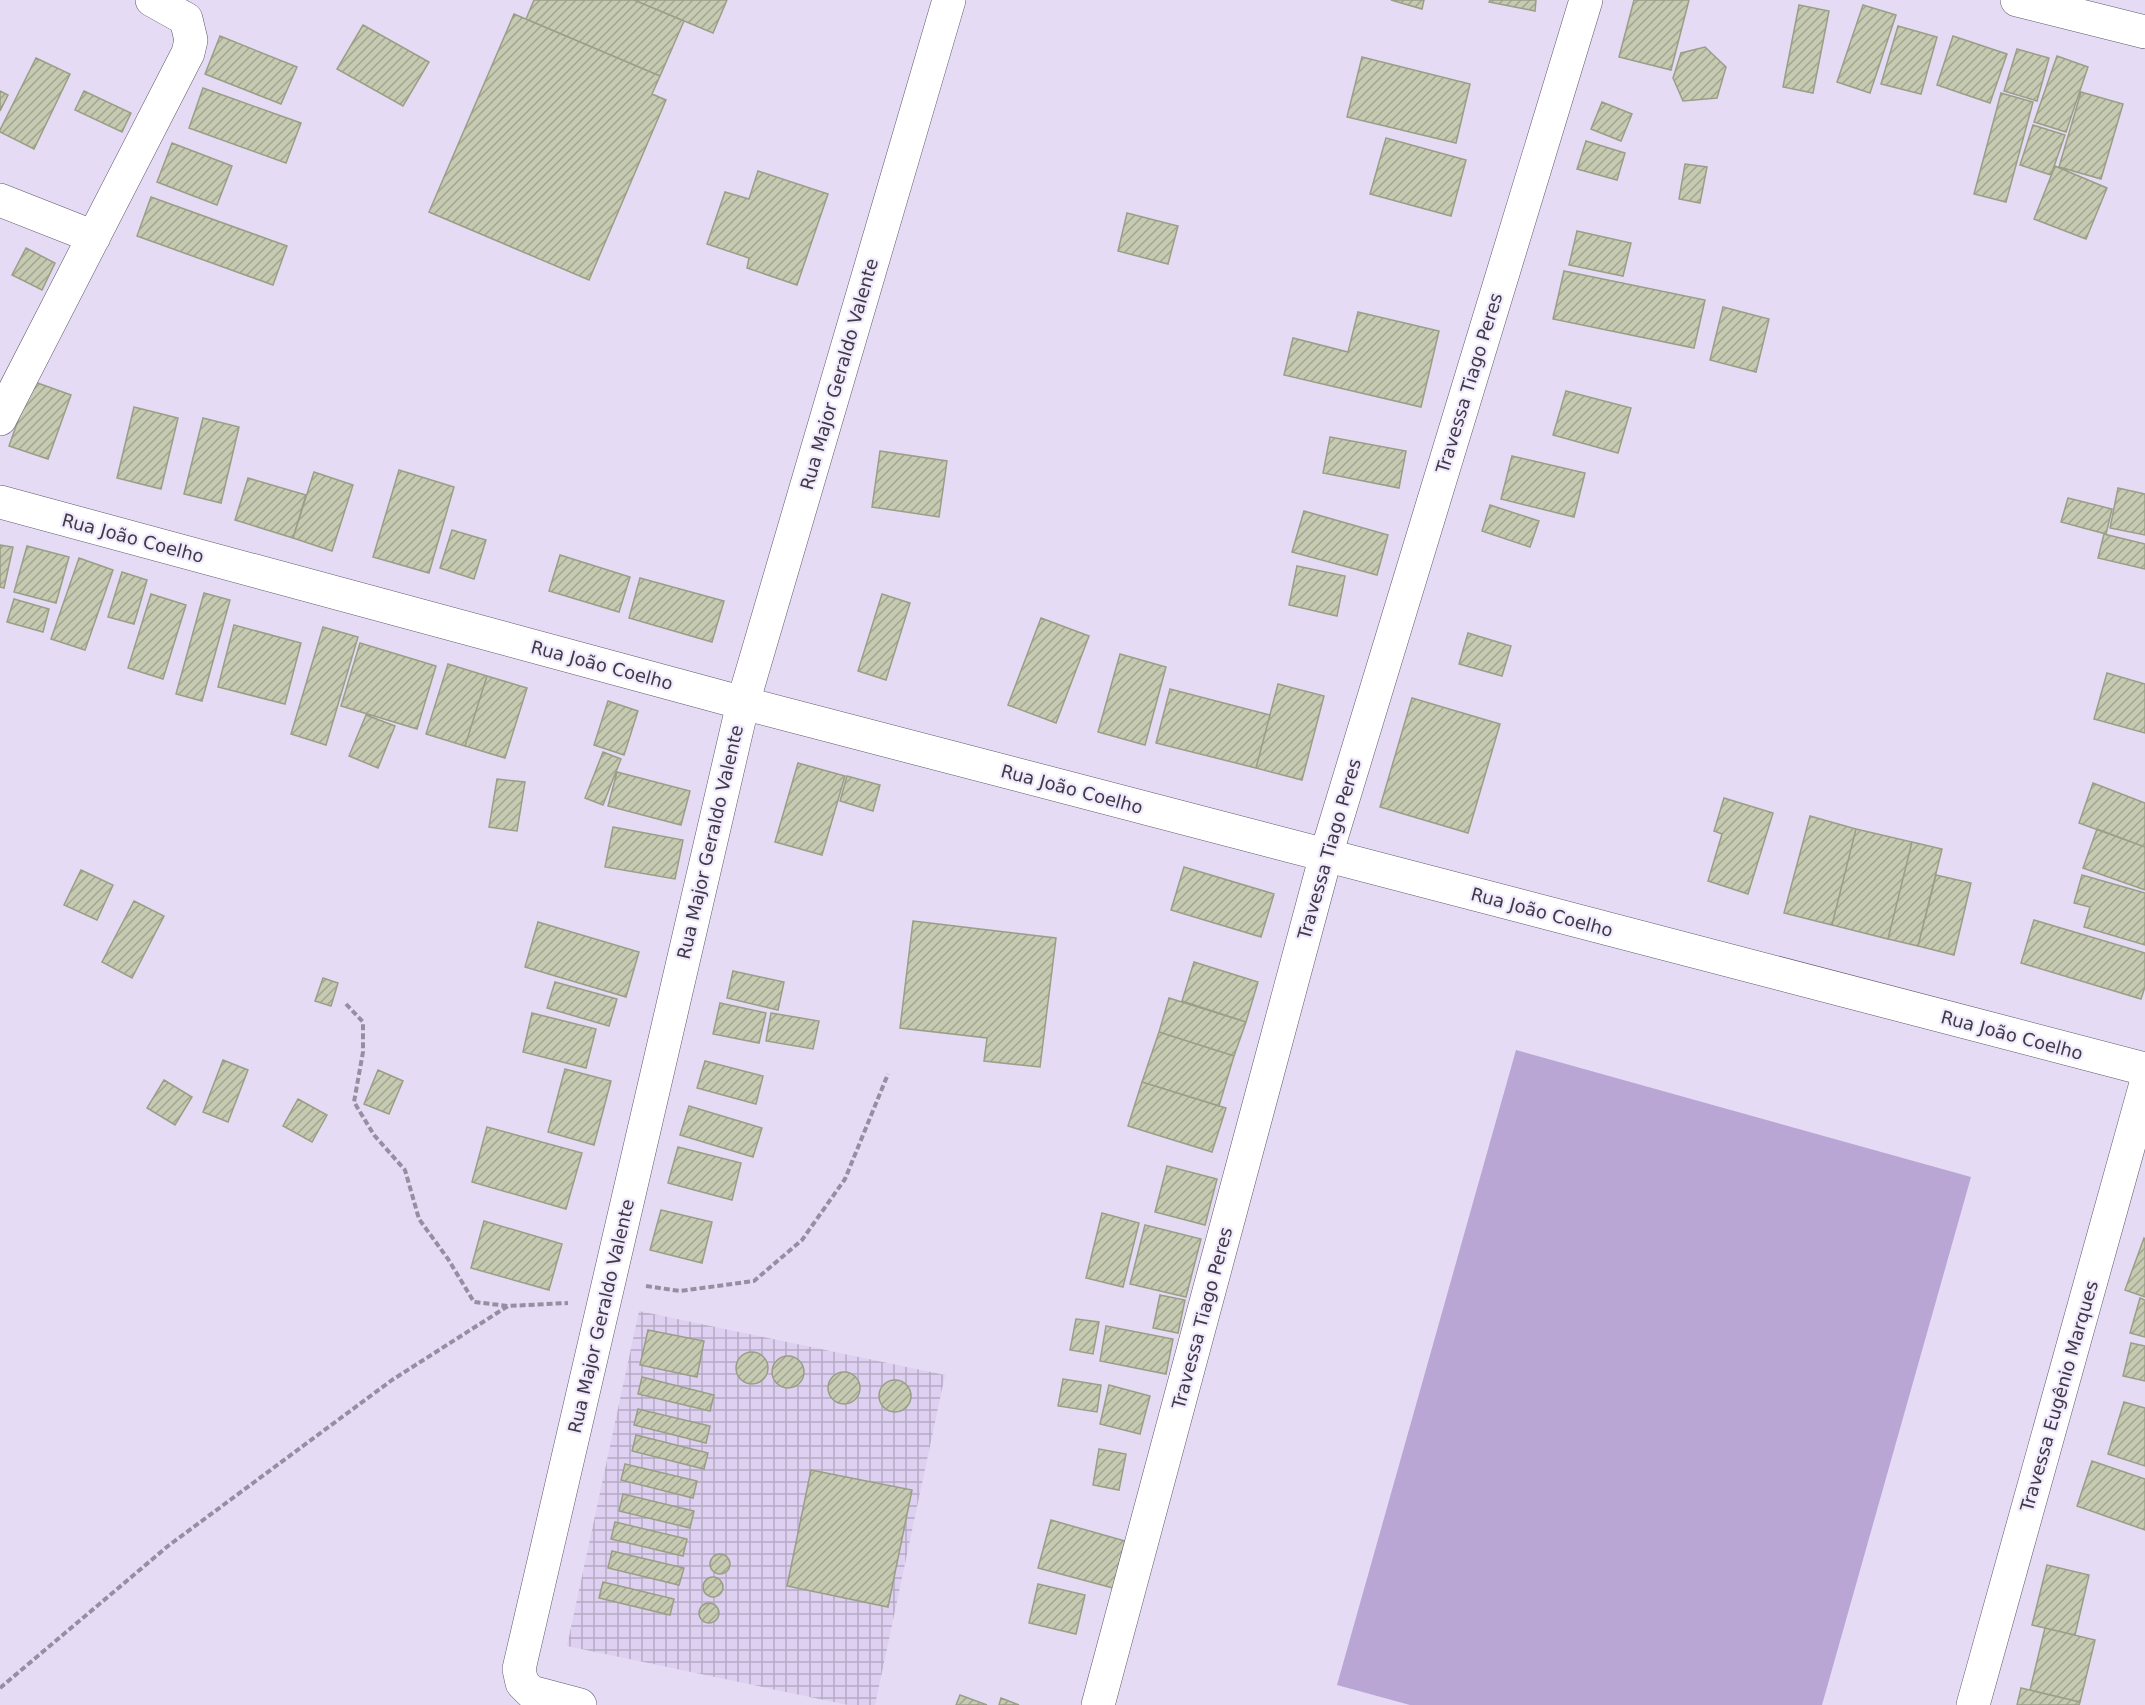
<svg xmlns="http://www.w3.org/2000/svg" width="2145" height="1705" font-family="'DejaVu Sans',sans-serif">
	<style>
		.industrial { fill: url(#industrial-grid) }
		.green { fill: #baa6d4 }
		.building { fill: url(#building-hatch); stroke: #9a9e86; stroke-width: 1.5 }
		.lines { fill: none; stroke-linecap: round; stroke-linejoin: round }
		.street-casing { stroke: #5f566b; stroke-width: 34 }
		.path { stroke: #978fa1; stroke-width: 4; stroke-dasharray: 6 3; stroke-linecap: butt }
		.street { stroke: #fff; stroke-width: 33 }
		.labels { text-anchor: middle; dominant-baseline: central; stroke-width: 4.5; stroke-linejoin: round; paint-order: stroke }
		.street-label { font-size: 18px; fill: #3f3b45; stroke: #f1e9fd }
	</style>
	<defs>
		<pattern id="industrial-grid" width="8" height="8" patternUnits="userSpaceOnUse" patternTransform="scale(1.5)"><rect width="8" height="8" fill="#ddd0f0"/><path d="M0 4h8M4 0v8" fill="none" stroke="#b5aac4"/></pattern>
		<pattern id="building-hatch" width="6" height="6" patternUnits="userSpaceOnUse" patternTransform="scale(1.5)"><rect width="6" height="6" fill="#c5cab1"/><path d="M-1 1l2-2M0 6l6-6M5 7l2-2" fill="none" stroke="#a1a592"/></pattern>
	</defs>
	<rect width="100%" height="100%" fill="#e5dbf4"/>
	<path class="industrial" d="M639 1311 945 1375 875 1705H848L567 1646Z"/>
	<path class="green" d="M1516 1050 1971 1177 1822 1705H1410L1337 1685Z"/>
	<path class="building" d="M534 0H634L684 21 660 76 526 19Z
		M634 0H727L713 33Z
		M1391 0H1424L1422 9Z
		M1490 0H1536L1535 11 1489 2Z
		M1634 0H1689L1671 70 1619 57Z
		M1799 5 1829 11 1813 93 1783 87Z
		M1863 5 1896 15 1870 93 1837 82Z
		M514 14 660 76 652 94 666 100 589 280 429 212Z
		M363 25 429 62 403 106 337 69Z
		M1898 26 1937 37 1921 94 1881 84Z
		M220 36 297 67 281 104 205 74Z
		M1953 36 2007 54 1990 103 1937 85Z
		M1705 47 1726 67 1717 98 1683 101 1673 78 1681 53Z
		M2017 49 2049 58 2037 101 2004 91Z
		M2057 56 2088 67 2066 132 2034 122Z
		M1362 57 1470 84 1456 143 1347 117Z
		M36 58 70 74 34 149 0 132V130Z
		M203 88 301 123 286 163 189 128Z
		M0 91 8 95 0 111Z
		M84 91 131 113 122 132 75 110Z
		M2081 92 2123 104 2101 179 2059 167Z
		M2001 93 2033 102 2006 202 1974 194Z
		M1602 102 1632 114 1621 141 1591 129Z
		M2033 125 2065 135 2051 175 2020 165Z
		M1386 138 1466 160 1451 216 1370 194Z
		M1586 141 1625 153 1617 180 1577 169Z
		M172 143 232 166 217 205 157 182Z
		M1685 164 1707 167 1700 203 1679 199Z
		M2055 166 2107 188 2086 239 2034 219Z
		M758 171 828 194 797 285 747 268 749 258 707 244 725 192 749 199Z
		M151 197 287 246 273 285 137 236Z
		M1127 213 1178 226 1168 264 1118 251Z
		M1577 231 1631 243 1623 276 1569 265Z
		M26 248 55 263 42 290 12 275Z
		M1564 271 1705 300 1694 348 1553 319Z
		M1723 307 1769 319 1756 372 1710 360Z
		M1358 312 1439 331 1421 407 1284 375 1293 338 1348 352Z
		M32 381 71 395 48 459 9 446Z
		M1566 391 1631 408 1618 453 1553 435Z
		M134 407 178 418 161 489 117 478Z
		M203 418 239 427 221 503 184 494Z
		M1330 437 1406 451 1399 488 1323 473Z
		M880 451 947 461 939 517 872 507Z
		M1512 456 1585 473 1574 517 1501 499Z
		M399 470 454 487 429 573 373 557Z
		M314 472 353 485 332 551 293 538Z
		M248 478 306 495 293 538 235 520Z
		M2118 488 2145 494V535L2110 528Z
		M2068 498 2112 509 2106 534 2061 522Z
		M1490 505 1539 521 1530 547 1482 531Z
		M1304 511 1388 535 1377 575 1292 552Z
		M452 530 486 540 474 579 440 568Z
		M2104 534 2145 544V569L2098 558Z
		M0 545 13 547 4 588 0 587Z
		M27 546 69 557 56 603 14 592Z
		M560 555 630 577 619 612 549 591Z
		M79 558 113 570 85 650 51 639Z
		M1297 566 1345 576 1337 616 1289 605Z
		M122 572 147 580 134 624 108 617Z
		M640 578 724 601 712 642 629 618Z
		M204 593 230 600 202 701 176 694Z
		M151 594 186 605 163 679 128 668Z
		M882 594 910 603 886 680 858 671Z
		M14 599 49 609 43 632 7 622Z
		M1041 618 1089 636 1056 723 1008 705Z
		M234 625 301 643 285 704 218 687Z
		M323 627 358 637 326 745 291 734Z
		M1468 633 1511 646 1502 676 1459 664Z
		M360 643 436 666 417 729 341 706Z
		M1120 654 1166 667 1145 745 1098 732Z
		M448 664 487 676 465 746 426 734Z
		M2107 673 2145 684V733L2094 719Z
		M487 676 527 688 505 758 465 746Z
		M1278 684 1324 696 1302 780 1256 768Z
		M1170 689 1270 715 1256 768 1156 743Z
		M1412 698 1500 724 1468 833 1380 807Z
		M608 701 638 711 624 755 594 745Z
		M366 715 395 726 378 768 349 756Z
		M603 752 621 759 603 805 585 798Z
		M798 763 845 776 822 855 775 842Z
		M617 772 690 791 681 825 608 806Z
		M847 776 880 785 873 811 840 801Z
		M497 779 525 782 517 831 489 827Z
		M2093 783 2145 803V847L2079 823Z
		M1724 798 1773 813 1748 894 1708 881 1722 834 1714 831Z
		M1810 816 1856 829 1832 925 1784 913Z
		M613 827 683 840 675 879 605 867Z
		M1856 829 1912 842 1888 939 1832 925Z
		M2097 829 2145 847V890L2083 868Z
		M1912 842 1942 849 1918 946 1888 939Z
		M1184 867 1274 894 1261 937 1171 910Z
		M81 870 113 885 97 920 64 905Z
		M1936 875 1971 883 1954 955 1918 946Z
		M2082 875 2145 893V945L2084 927 2090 907 2074 903Z
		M134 901 164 916 132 978 102 962Z
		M2034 920 2145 953V987L2141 999 2021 963Z
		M913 921 1056 938 1040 1067 984 1061 987 1038 900 1028Z
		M538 922 639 952 626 997 525 967Z
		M1194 962 1258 982 1246 1022 1182 1001Z
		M733 971 784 982 778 1010 727 998Z
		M323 978 338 983 331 1006 315 1001Z
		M555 982 617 999 609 1026 547 1008Z
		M1169 998 1246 1022 1234 1056 1159 1032Z
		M720 1003 766 1013 759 1043 713 1034Z
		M532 1013 596 1029 586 1068 523 1052Z
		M771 1013 819 1021 813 1049 766 1041Z
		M1159 1032 1234 1056 1219 1106 1142 1082Z
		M223 1060 248 1070 228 1122 203 1112Z
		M705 1061 763 1076 756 1104 697 1088Z
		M565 1069 611 1081 594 1145 548 1132Z
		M378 1070 403 1081 389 1114 364 1104Z
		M164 1080 192 1097 175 1125 147 1108Z
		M1142 1082 1226 1108 1212 1152 1128 1126Z
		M298 1099 327 1115 312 1142 283 1126Z
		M689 1106 762 1128 753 1157 680 1135Z
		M487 1127 582 1153 566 1209 472 1182Z
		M678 1147 741 1163 732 1200 668 1183Z
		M1167 1166 1217 1179 1205 1225 1155 1212Z
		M661 1210 712 1222 702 1263 650 1250Z
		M1102 1213 1139 1223 1123 1287 1086 1278Z
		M484 1221 562 1244 549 1290 471 1268Z
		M1145 1225 1201 1239 1186 1297 1130 1284Z
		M2144 1238 2145 1239V1297L2125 1290Z
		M1160 1295 1185 1300 1178 1333 1153 1328Z
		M2140 1298 2145 1300V1337L2130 1333Z
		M1076 1319 1099 1322 1093 1354 1070 1350Z
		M1106 1326 1173 1339 1166 1374 1100 1361Z
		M648 1330 704 1341 697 1377 640 1365Z
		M2131 1343 2145 1346V1381L2123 1376Z
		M736 1368a16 16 0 1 1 32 0a16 16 0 1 1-32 0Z
		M772 1372a16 16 0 1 1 32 0a16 16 0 1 1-32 0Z
		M828 1388a16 16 0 1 1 32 0a16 16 0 1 1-32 0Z
		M642 1377 714 1395 710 1411 638 1394Z
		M1063 1379 1101 1385 1097 1412 1058 1406Z
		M879 1396a16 16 0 1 1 32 0a16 16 0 1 1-32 0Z
		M1109 1385 1150 1396 1140 1434 1100 1424Z
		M2124 1402 2145 1408V1466L2108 1454Z
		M638 1409 710 1426 706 1443 634 1425Z
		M636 1435 708 1453 704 1469 632 1451Z
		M1099 1449 1126 1454 1119 1490 1093 1485Z
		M2092 1461 2145 1479V1530L2077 1506Z
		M625 1464 697 1481 693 1498 621 1480Z
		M811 1470 912 1490 888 1607 787 1586Z
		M623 1494 694 1511 690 1528 619 1511Z
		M1051 1520 1125 1541 1113 1588 1038 1568Z
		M615 1522 687 1539 683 1556 611 1539Z
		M612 1551 684 1568 679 1585 608 1568Z
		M710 1564a10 10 0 1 1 20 0a10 10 0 1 1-20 0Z
		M2047 1565 2089 1575 2075 1635 2032 1625Z
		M703 1587a10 10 0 1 1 20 0a10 10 0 1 1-20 0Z
		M603 1582 674 1599 670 1615 599 1598Z
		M1038 1584 1085 1595 1076 1634 1029 1623Z
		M699 1613a10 10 0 1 1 20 0a10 10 0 1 1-20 0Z
		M2045 1628 2095 1640 2080 1702 2030 1690Z
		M2021 1688 2080 1702 2079 1705H2017Z
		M960 1695 987 1705H956Z
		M1001 1698 1019 1705H999Z"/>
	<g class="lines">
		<defs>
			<path id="street" d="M2017 0 2145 32
				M0 200 94 237
				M0 419 188 53 191 40 186 19 152 0
				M0 502 743 703 2145 1069
				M580 1705 531 1692 522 1683 519 1669 743 703 949 0
				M1098 1705 1326 855 1586 0
				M1973 1705 2145 1087"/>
		</defs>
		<use href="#street" class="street-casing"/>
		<path class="path" d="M346 1004 363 1022V1052L354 1102 374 1135 405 1170 419 1219 448 1259 474 1302 508 1306
			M646 1286 680 1291 754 1281 802 1240 845 1179 888 1074
			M0 1688 168 1546 392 1380 508 1306 568 1303"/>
		<use href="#street" class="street"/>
	</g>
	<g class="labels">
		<g class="street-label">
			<text transform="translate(839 374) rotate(-74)">Rua Major Geraldo Valente</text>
			<text transform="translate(1469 383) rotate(-73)">Travessa Tiago Peres</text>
			<text transform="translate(133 538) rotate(15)">Rua João Coelho</text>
			<text transform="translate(602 665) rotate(15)">Rua João Coelho</text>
			<text transform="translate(1072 789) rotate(15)">Rua João Coelho</text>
			<text transform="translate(710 842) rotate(-77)">Rua Major Geraldo Valente</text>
			<text transform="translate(1329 849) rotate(-74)">Travessa Tiago Peres</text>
			<text transform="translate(1542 912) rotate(15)">Rua João Coelho</text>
			<text transform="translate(2012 1035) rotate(15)">Rua João Coelho</text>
			<text transform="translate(601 1316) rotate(-77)">Rua Major Geraldo Valente</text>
			<text transform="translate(1202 1318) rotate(-75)">Travessa Tiago Peres</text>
			<text transform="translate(2059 1396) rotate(-74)">Travessa Eugênio Marques</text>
		</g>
	</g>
</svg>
